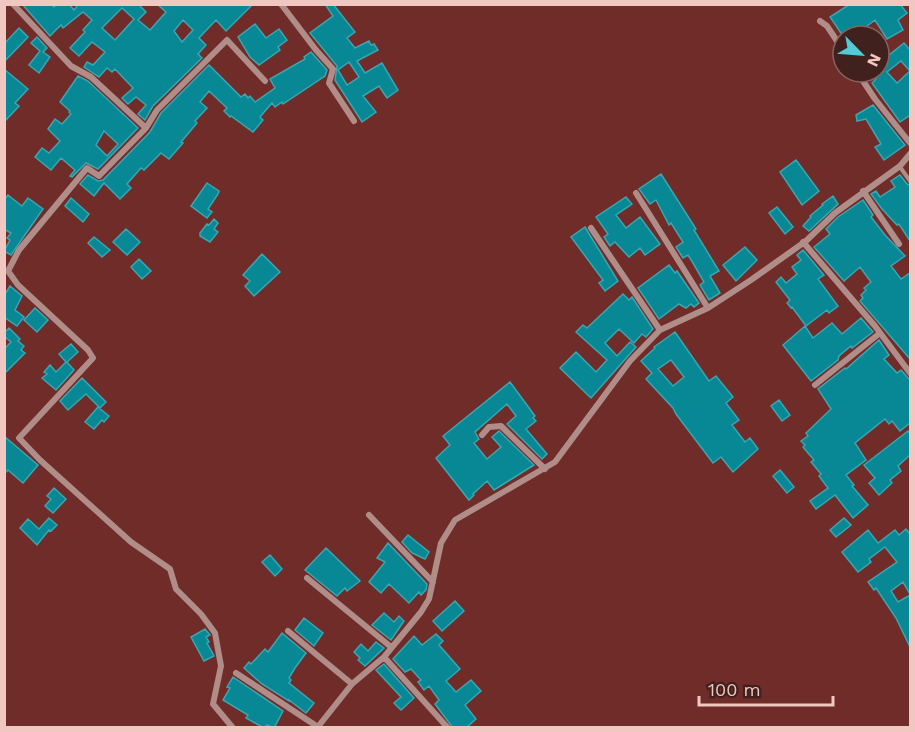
<svg xmlns="http://www.w3.org/2000/svg" width="915" height="732" font-family="'Work Sans',sans-serif">
	<style>
		.building { fill: #088894; stroke: #3aa6b2; stroke-width: 1.5; fill-rule: evenodd }
		.lines { fill: none; stroke-linecap: round; stroke-linejoin: round }
		.lane { stroke: #b08d88; stroke-width: 4 }
		.street { stroke: #b08d88; stroke-width: 6 }
	</style>
	<rect width="100%" height="100%" fill="#702c28"/>
	<path class="building" d="M22 4H50L54 7 57 4H69L74 10 77 6 76 4H138L146 12 138 20 150 30 166 12 157 4H253L226 31 216 20 199 38 206 45 198 54 202 58 153 106 145 120 138 114 146 105 136 97 128 104 122 98 133 88 115 69 112 72 107 68 99 77 84 67 87 62 93 65 105 52 92 42 79 56 70 48 85 32 83 30 92 20 83 12 63 28 61 25 50 36ZM122 8 134 19 115 40 102 28ZM183 20 193 30 182 42 174 31Z
		M325 4H333L355 32 347 38 355 48 369 41 371 45 374 44 378 50 357 61 365 73 382 63 398 90 387 98 379 86 363 96 376 112 362 122 335 80 337 66 310 33 333 16ZM349 62 359 77 347 85 338 70Z
		M850 4H900L907 13 898 20 903 30 887 39 875 20 854 36H843L830 17Z
		M255 24 266 38 279 29 287 40 278 47 280 50 259 65 250 57 238 37Z
		M19 28 28 37 4 62V44Z
		M37 37 47 48 43 52 50 57 39 73 29 65 40 51 31 43Z
		M904 43 910 50V115L900 122 872 83 876 79 871 72H879V52L885 48 889 55ZM901 61 910 71 897 83 887 72Z
		M311 52 327 70 325 76 283 104 282 102 275 107 272 103 260 117 263 120 253 132 231 116 230 117 224 111 227 108 209 91 200 102 207 108 195 121 197 123 181 142 183 143 169 159 161 153 144 170 141 168 127 184 131 188 120 199 104 183 94 196 80 184 88 175 98 181 103 180 150 132 161 113 209 65 241 97 245 94 248 98 250 96 255 102 275 88 270 79 305 59 304 57Z
		M4 69 28 89 15 103 19 106 4 122Z
		M78 76 88 81 138 128 98 169 86 163 72 177 70 176 75 170 61 158 51 170 35 157 42 148 49 153 60 141 48 129 55 119 62 124 71 114 69 112 70 111 60 102ZM104 131 118 144 107 156 96 145Z
		M873 105 905 145 884 160 875 147 881 144 866 119 857 121 856 115Z
		M796 160 819 191 802 205 780 172Z
		M661 174 696 229 694 230 719 271 710 276 720 293 709 300 700 285 704 282 693 263 688 255 683 258 676 247 683 242 671 223 669 225 656 200 650 204 639 189Z
		M900 175 907 184 910 185V241L899 224 897 225 882 209 871 194 876 191 880 197 895 187 891 181Z
		M207 183 219 191 218 194 208 209 212 212 207 218 191 206Z
		M8 195 22 206 28 198 43 209 11 255 4 251 10 240 7 238 11 233 4 229V200Z
		M833 196 838 204 809 231 803 226 811 217 810 216 823 205 822 204Z
		M626 197 632 204 616 215 626 228 640 217 660 244 645 255 640 248 629 257 615 242 610 246 604 237 608 234 596 217Z
		M71 198 89 214 83 222 65 206Z
		M863 200 873 215 871 217 885 235 905 256 891 266 901 279 910 273V359L860 301 863 298 861 295 866 290 864 288 871 282 860 267 844 281 814 247 830 234 826 229 838 217Z
		M777 207 793 227 785 234 769 213Z
		M214 219 218 223 214 229 218 232 210 242 200 236V233L207 224 209 225Z
		M585 227 618 281 605 291 599 283 603 280 571 237Z
		M126 229 140 242 127 255 113 242Z
		M94 237 110 250 102 257 88 243Z
		M745 247 757 260 736 281 723 265Z
		M803 250 824 275 818 279 838 306 829 313 827 310 806 326 792 307 791 308 787 303 790 300 776 282 781 277 786 283 797 274 792 267 801 260 797 255Z
		M262 254 280 272 254 296 245 286 250 281 243 275Z
		M139 259 151 271 142 279 131 267Z
		M669 265 675 273 677 271 699 303 694 307 691 304 686 308 679 304 659 319 638 288Z
		M10 286 22 296 15 310 24 317 17 326 4 317V296Z
		M623 294 629 300 632 297 653 329 646 337 642 334 634 343 619 329 605 343 617 356 630 342 636 347 591 398 560 368 576 352 596 372 607 360 576 332 583 325 587 328Z
		M35 308 48 320 37 332 24 320Z
		M861 318 873 332 852 348 851 346 839 356 838 360 811 381 783 345 805 326 813 338 832 323 842 334Z
		M9 328 20 339 18 341 24 346 21 350 25 353 4 374V349L11 342 4 336V333Z
		M675 332 709 381 716 376 733 397 726 403 739 420 732 425 745 442 750 438 758 449 733 472 721 457 713 463 676 414 673 408 646 379 652 373 641 361 655 348 654 347ZM671 360 684 377 673 386 658 369Z
		M879 340 889 355 884 359 897 373 901 370 910 380V423L900 431 892 421 889 424 885 419 855 443 866 460 846 475 854 485 852 486 868 505 853 518 835 495 816 509 810 501 828 488 819 476 821 474 811 462 814 460 803 447 805 445 801 441 808 436 806 433 831 409 818 389 845 368 846 369Z
		M71 344 78 352 67 362 74 370 56 390 42 378 47 374 44 372 50 365 56 372 66 362 59 354Z
		M82 378 106 402 100 408 86 394 68 410 60 401Z
		M510 382 535 416 533 418 536 421 526 429 547 454 542 459 507 424 516 416 507 404 475 432 479 439 474 443 487 459 501 447 492 437 499 431 534 465 494 490 487 481 473 494 474 495 469 500 436 458 450 445 443 436Z
		M779 400 790 415 782 421 771 406Z
		M98 407 109 416 104 422 102 420 94 429 85 422Z
		M908 431 910 434V455L898 466 901 471 890 480 892 483 879 495 869 483 875 478 864 465Z
		M4 436 38 465 23 483 8 470 4 474Z
		M780 470 794 487 787 493 773 476Z
		M54 488 66 499 53 513 45 506 51 499 47 496Z
		M49 518 57 525 51 531 49 530 37 545 20 528 28 519 39 529Z
		M844 518 851 525 836 537 830 530Z
		M906 529 910 534V594L903 582 891 591 898 602 910 595V647L896 618 876 588 874 590 868 582 897 562 885 547 869 559 871 562 858 572 842 552 868 530 878 543 895 530 899 535Z
		M408 535 429 552 425 559 412 553 402 542Z
		M388 543 427 584 426 590 421 595 419 592 409 603 389 584 381 593 369 582 385 562 377 558Z
		M326 548 360 581 347 591 345 588 337 596 305 570Z
		M270 555 282 569 275 576 262 562Z
		M455 601 464 611 442 631 433 621Z
		M384 613 394 622 399 616 404 621 391 640 372 625Z
		M304 618 323 633 314 646 295 630Z
		M205 629 210 635 206 637 209 642 207 643 214 656 204 661 191 637Z
		M282 633 306 653 295 668 289 678 291 680 289 683 314 703 306 713 289 700V701L262 684 244 668 249 662 251 664 265 649 268 652Z
		M436 634 443 641 439 645 460 669 446 681 456 692 471 680 481 691 465 705 476 719 466 728H453L435 704 439 700 429 686 424 690 418 682 421 680 411 669 405 672 393 659 414 636 422 645Z
		M376 642 384 648 365 666 358 660 360 658 354 652 361 644 368 651Z
		M384 664 414 698 401 710 394 703 401 697 376 670Z
		M233 677 283 711 274 728 267 725 264 728 246 718 248 715 223 700 230 688 227 687Z"/>
	<g class="lines">
		<path class="lane" d="M900 167 910 181"/>
		<path class="street" d="M13 4 71 66 91 77 146 128 157 110 227 40 265 81
			M281 4 316 50 333 69 329 83 354 121
			M820 21 827 26 843 50
			M857 72 875 99 910 143
			M146 128 99 176 87 168 19 250 8 271 18 285 88 350 93 358 19 438 40 460 131 542 170 569 176 589 201 614 215 633 221 666 213 704 233 728
			M863 191 899 244
			M636 193 708 308
			M591 228 660 330
			M803 242 875 326 910 373
			M815 385 880 333
			M482 435 489 427 501 426 545 469
			M369 515 433 582
			M307 578 391 647
			M288 631 352 684
			M384 657 448 728
			M236 673 318 727
			M317 728 352 684 384 657 421 612 429 599 441 543 455 520 555 462 630 361 660 330 708 308 751 280 806 241 835 213 900 166 910 154"/>
	</g>
	<rect width="915" height="732" fill="none" stroke="#f1c7c2" stroke-width="12"/>
	<g transform="translate(861 54) rotate(115)"><circle r="28" fill="#40211e" stroke="#876360" stroke-width="1.5"/>
	<path d="M0-4.5L10 22L0 15L-10 22Z" fill="#52cbd9"/>
	<text y="-9" font-size="16" font-weight="bold" text-anchor="middle" fill="#f1c7c2">N</text>
	</g>
	<path d="M699 696v9h134v-9" fill="none" stroke="#f1c7c2" stroke-width="3"/>
	<text x="708" y="696" font-size="18" fill="#f1c7c2" stroke="#40211e" stroke-width="4.5" paint-order="stroke">100 m</text>
</svg>
